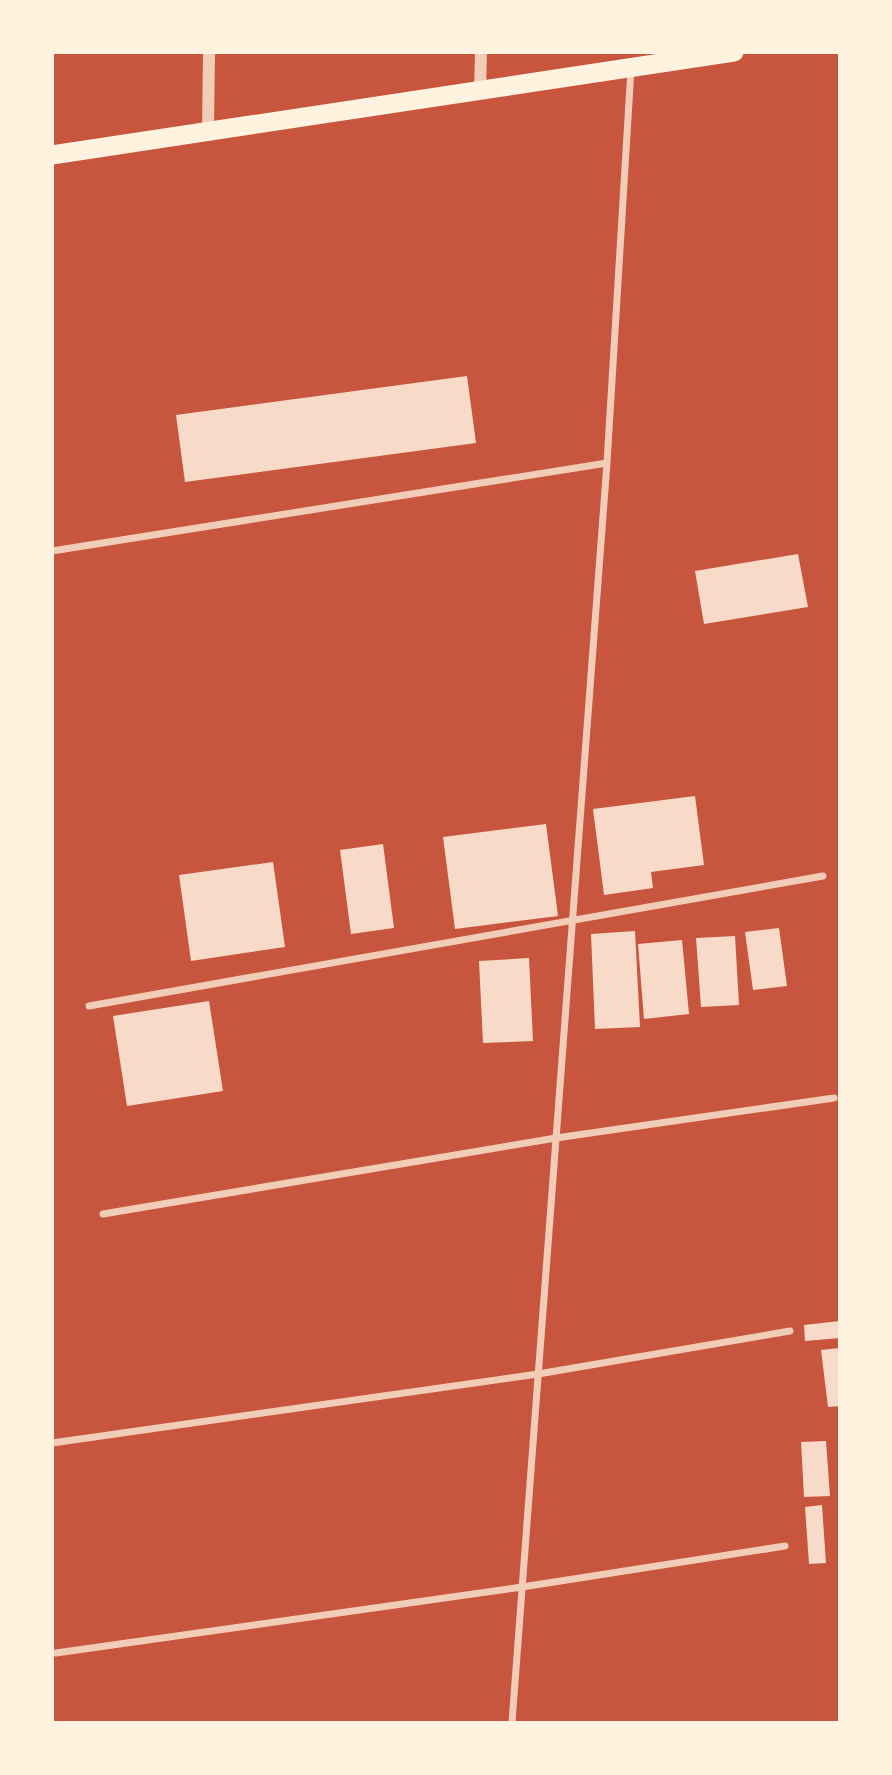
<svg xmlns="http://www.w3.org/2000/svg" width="892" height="1775" font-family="'Sofia Sans Condensed',sans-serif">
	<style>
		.building { fill: #f7dbc8 }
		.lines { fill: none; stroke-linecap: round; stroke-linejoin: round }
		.minor { stroke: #f1ccb7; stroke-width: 7 }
		.tertiary { stroke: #f1ccb7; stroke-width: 12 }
		.trunk { stroke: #fff3e0; stroke-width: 19 }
	</style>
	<rect width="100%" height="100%" fill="#c8553d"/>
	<path class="building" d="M467 376 476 443 185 482 176 415Z
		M798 554 808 607 704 624 695 571Z
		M695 796 704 865 651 872 653 888 604 895 593 809Z
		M546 824 558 916 455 929 443 837Z
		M383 844 394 928 351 934 340 850Z
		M273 862 285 947 191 961 179 875Z
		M779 928 787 986 753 990 745 932Z
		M635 931 640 1027 595 1029 591 934Z
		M735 936 739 1005 701 1007 696 938Z
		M682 940 689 1014 644 1019 638 944Z
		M529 958 533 1041 483 1043 479 961Z
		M209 1001 223 1091 127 1106 113 1016Z
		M840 1321V1338L805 1341 804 1325Z
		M840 1348V1406L828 1407 821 1350Z
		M826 1441 830 1496 804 1497 801 1442Z
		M822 1505 826 1563 809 1564 805 1507Z"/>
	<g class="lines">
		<path class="minor" d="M52 551 607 463
			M89 1006 823 876
			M103 1214 556 1138 834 1098
			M52 1443 538 1374 790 1331
			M56 1653 522 1587 785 1546
			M512 1722 607 463 631 69"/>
		<path class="tertiary" d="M480 91 481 52
			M208 131 209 52"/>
		<path class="trunk" d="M52 155 734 52"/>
	</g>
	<rect width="892" height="1775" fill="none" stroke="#fff3e0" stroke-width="108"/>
</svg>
